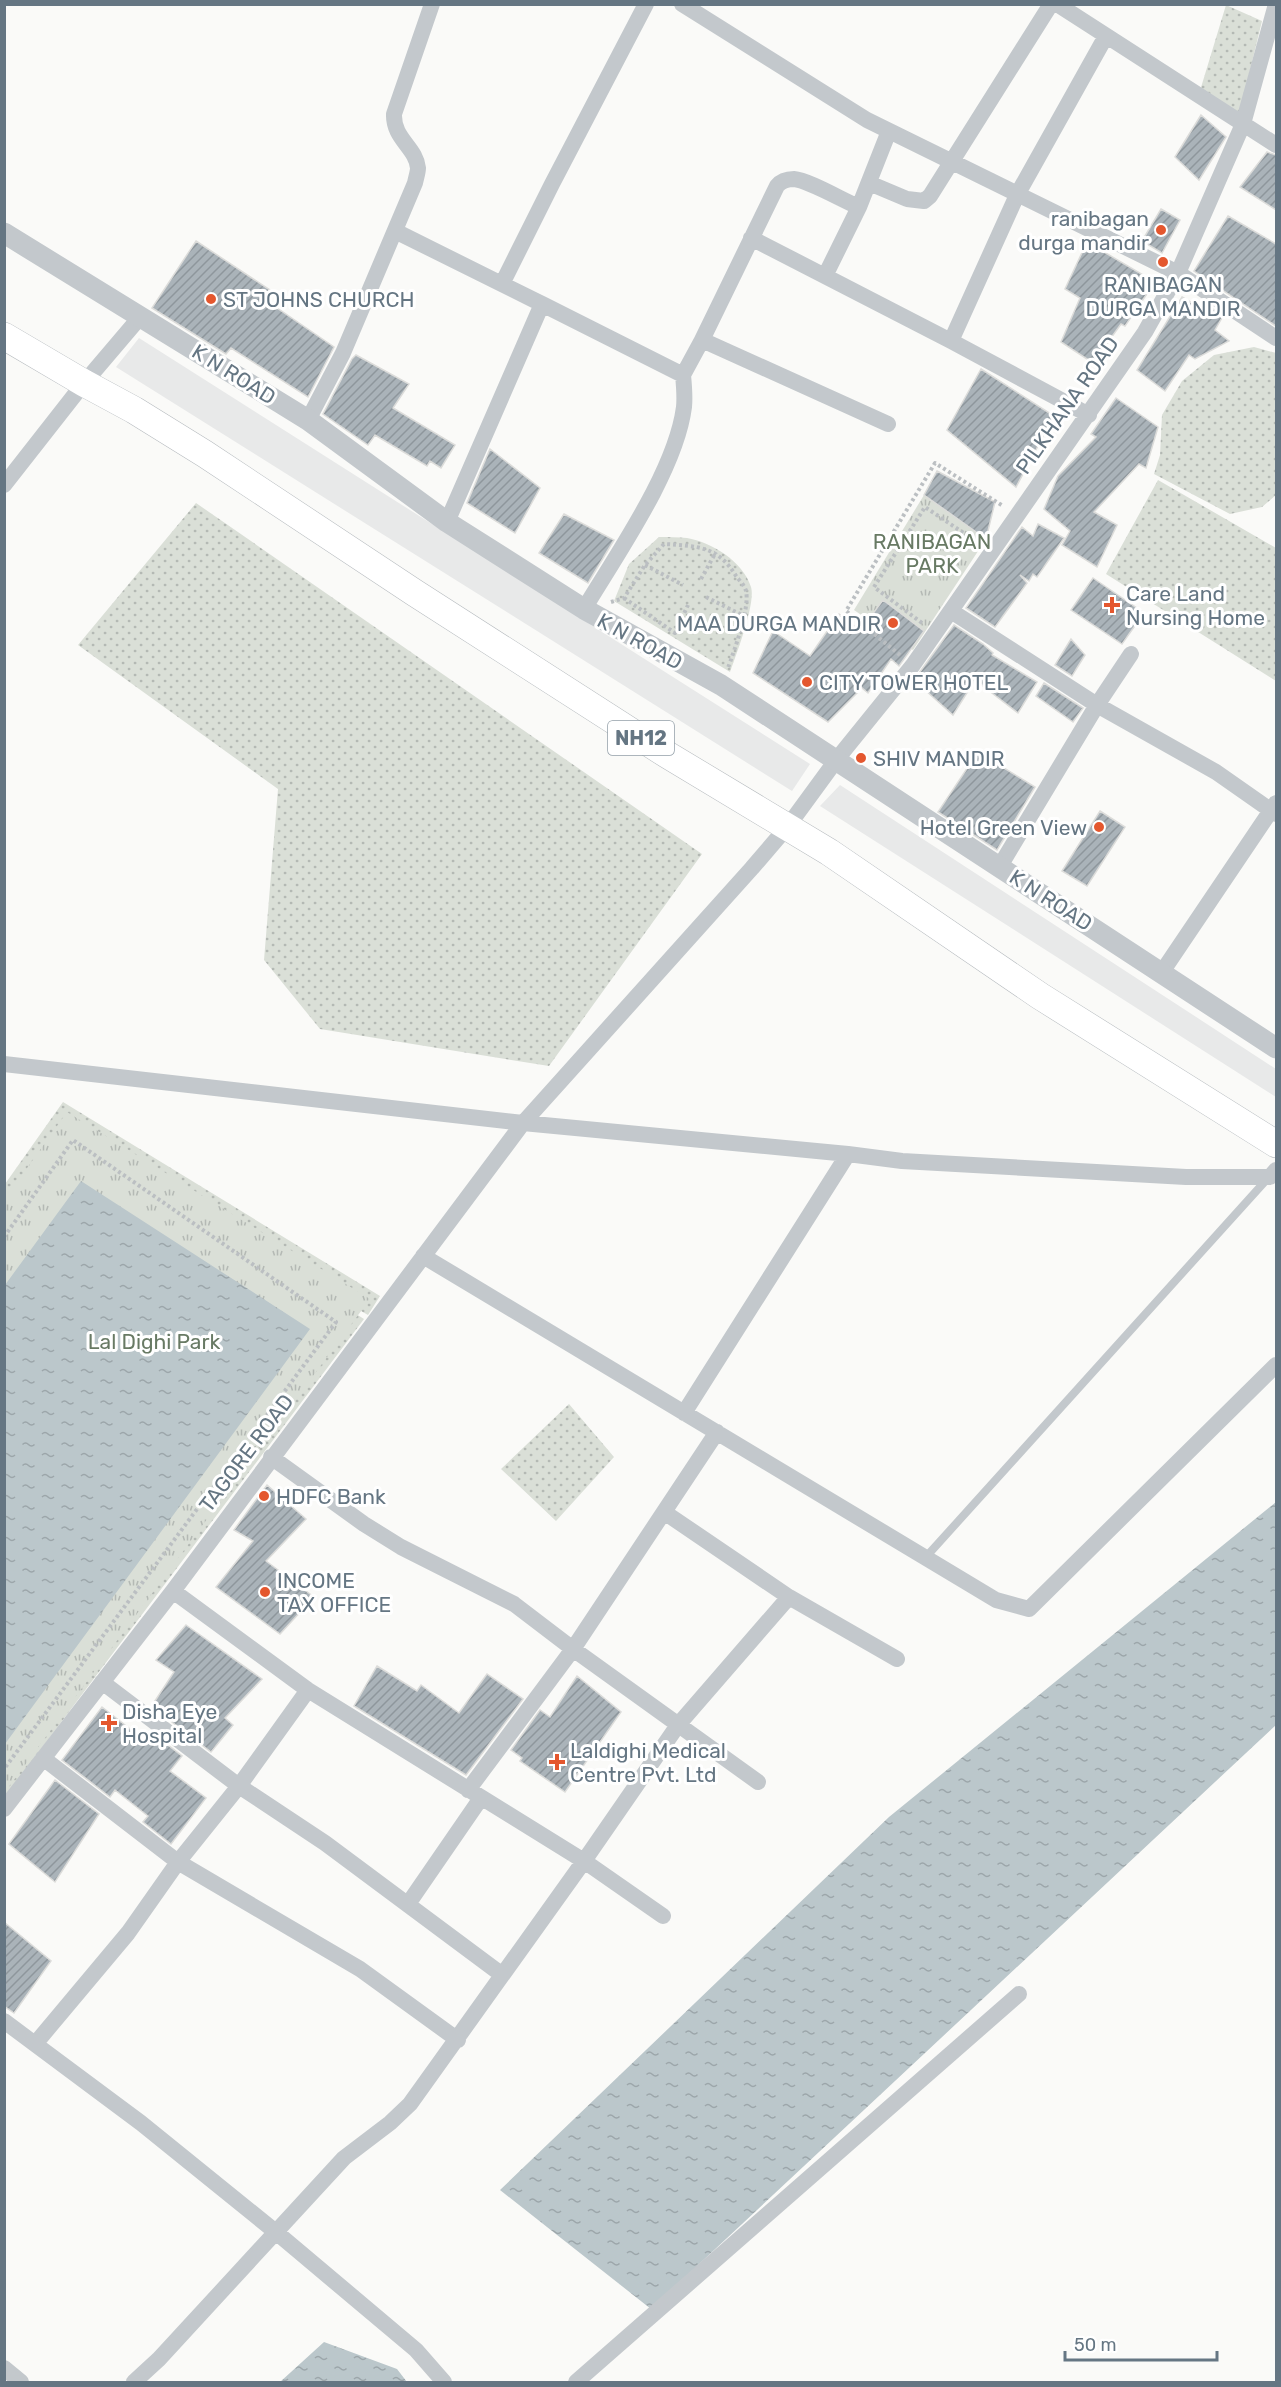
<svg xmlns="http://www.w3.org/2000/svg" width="1281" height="2387" font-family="Rubik,sans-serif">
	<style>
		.built { fill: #e8e9e9 }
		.grass { fill: url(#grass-dots) }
		.park { fill: url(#park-tufts) }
		.water { fill: url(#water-ripples) }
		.building { fill: url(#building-hatch); stroke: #dcdcda; stroke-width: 1.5 }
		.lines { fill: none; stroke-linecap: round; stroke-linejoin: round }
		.primary-casing { stroke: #b5babe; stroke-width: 28 }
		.path { stroke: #bbbfc2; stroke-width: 4; stroke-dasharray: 3 3; stroke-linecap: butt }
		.service { stroke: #c3c8cc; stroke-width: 8 }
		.minor { stroke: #c3c8cc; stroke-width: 16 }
		.tertiary { stroke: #c3c8cc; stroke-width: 21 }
		.primary { stroke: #fff; stroke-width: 27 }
		.poi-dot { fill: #e4572e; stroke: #fff; stroke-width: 2 }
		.labels { text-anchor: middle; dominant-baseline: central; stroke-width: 6; stroke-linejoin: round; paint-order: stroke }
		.shield { fill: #fff; stroke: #939fa8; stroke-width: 1.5 }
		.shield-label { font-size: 20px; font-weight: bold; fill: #657683 }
		.poi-label { font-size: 21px; fill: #657683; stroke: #fff; text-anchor: start }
		.street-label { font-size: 21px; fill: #657683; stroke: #fff }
		.park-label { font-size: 21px; fill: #687a64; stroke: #fff }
	</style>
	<defs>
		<pattern id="grass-dots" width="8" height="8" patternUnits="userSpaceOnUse" patternTransform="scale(1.5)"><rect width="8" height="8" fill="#dadfd7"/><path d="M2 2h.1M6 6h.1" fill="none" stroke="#b4b9b4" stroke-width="1.8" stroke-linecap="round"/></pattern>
		<pattern id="park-tufts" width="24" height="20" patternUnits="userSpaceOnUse" patternTransform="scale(1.5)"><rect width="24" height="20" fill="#dadfd7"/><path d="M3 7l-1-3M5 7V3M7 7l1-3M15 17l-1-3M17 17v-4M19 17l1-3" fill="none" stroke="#b4b9b4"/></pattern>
		<pattern id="water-ripples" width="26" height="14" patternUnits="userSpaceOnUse" patternTransform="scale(1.5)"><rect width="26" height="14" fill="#bbc7cb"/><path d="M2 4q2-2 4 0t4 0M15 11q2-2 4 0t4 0" fill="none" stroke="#9ca6aa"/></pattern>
		<pattern id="building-hatch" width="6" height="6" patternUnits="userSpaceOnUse" patternTransform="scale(1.5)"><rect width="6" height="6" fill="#aab3b9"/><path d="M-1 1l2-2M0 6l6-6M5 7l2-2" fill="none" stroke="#8e969c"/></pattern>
	</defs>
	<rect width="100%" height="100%" fill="#fafaf8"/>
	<path class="built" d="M139 338 810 764 792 791 116 367Z
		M840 785 1276 1069V1097L820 806Z"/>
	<path class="grass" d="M1226 5 1262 21 1239 115 1199 94Z
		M1254 347 1276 353V495L1262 507 1230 514 1154 474 1160 455 1162 415 1182 381 1214 355Z
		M1158 480 1276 548V681L1106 574Z
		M196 503 702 854 549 1066 320 1029 264 960 278 789 78 645Z
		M659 537C668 537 678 537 687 538 711 542 743 561 751 587 756 603 736 655 730 672L614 601 629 564Z
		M63 1102 380 1296 368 1315 328 1292 5 1263V1184Z
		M334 1300 364 1319 5 1797 4 1757Z
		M569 1404 614 1457 556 1521 501 1469Z"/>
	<path class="park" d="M924 495 986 539 913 650 854 610Z
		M67 1112 370 1299 5 1792V1199Z"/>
	<path class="water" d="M81 1181 310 1329 5 1744V1285Z
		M1276 1502V1725L651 2309 500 2190 889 1817Z
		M324 2342 397 2369 407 2382H280Z"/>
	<path class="building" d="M1201 115 1226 137 1199 180 1175 157Z
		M1267 152 1276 155V210L1240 187Z
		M1161 209 1180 220 1162 253 1142 241Z
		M1228 216 1276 244V326L1194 271Z
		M196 241 270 290 264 299 334 347 308 397 231 348 226 354 152 308Z
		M1087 242 1155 282 1125 326 1121 324 1093 363 1061 342 1080 298 1065 289Z
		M1182 297 1207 312 1210 307 1223 316 1215 330 1229 341 1195 359 1189 355 1165 391 1137 370Z
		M356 355 409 384 393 408 455 445 441 468 430 461 427 466 375 435 368 445 323 414 352 359Z
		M981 369 1054 416 1016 487 947 430Z
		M1116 398 1158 427 1146 468 1139 464 1094 512 1117 525 1097 567 1062 545 1070 531 1044 509 1058 476 1096 437 1091 434Z
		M490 449 540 488 515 533 467 503Z
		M937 471 995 502 986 539 924 495Z
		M564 514 614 540 588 583 539 553Z
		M1038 524 1064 538 1037 577 1033 574 1029 581 1020 575 1027 583 995 627 966 608 1022 527 1033 536Z
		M1093 578 1144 613 1122 644 1071 610Z
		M883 600 924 631 899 666 891 659 868 693 862 688 828 722 753 673 773 631 810 656 839 614 860 631Z
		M954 625 983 644 993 653 992 655 1037 682 1018 713 975 680 953 715 914 680Z
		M1071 639 1085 655 1072 676 1055 665Z
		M1044 683 1083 708 1073 722 1036 696Z
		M978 752 1035 787 997 850 938 812Z
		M1100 811 1125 827 1087 886 1062 871Z
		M267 1485 306 1519 266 1561 314 1597 280 1634 216 1587 253 1541 234 1530Z
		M186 1625 262 1679 225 1718 233 1725 211 1752 168 1719 153 1704 174 1672 156 1660Z
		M377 1666 417 1691 421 1685 459 1713 487 1674 523 1699 466 1775 354 1706Z
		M577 1676 621 1712 565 1792 520 1761 522 1758 511 1750 540 1710 550 1717Z
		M102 1707 148 1743 155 1735 182 1756 170 1771 206 1798 171 1844 143 1822 148 1816 115 1790 110 1797 62 1760Z
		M55 1780 99 1814 55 1882 9 1844Z
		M4 1922 51 1961 14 2013 4 2006Z"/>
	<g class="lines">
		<defs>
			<path id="primary" d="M4 336 84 383 134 410 205 454 415 593 666 754 829 852 1040 996 1276 1144"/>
		</defs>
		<use href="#primary" class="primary-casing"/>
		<path class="path" d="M645 565 683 585
			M701 579 716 552
			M706 597 744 616
			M624 598 675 633 688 605
			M611 602 624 598 645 565 664 544C697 546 718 546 736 576 739 580 745 586 746 591 750 608 734 651 728 668
			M922 623 874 587 925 507 977 542
			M900 655 846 611 935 463 1003 506
			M4 1237 73 1140 336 1322 4 1769"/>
		<path class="service" d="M925 1558 1269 1177"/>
		<path class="minor" d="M682 4 867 120 1178 273 1276 338
			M1057 4 1276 145
			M869 183 907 199 924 201 930 196 1051 4
			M859 207C844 201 808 180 794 179 786 179 781 181 777 186L702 340 888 424
			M395 231 542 304
			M751 238 951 341 1089 415
			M825 276 859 207 889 131
			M502 284 552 184 646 4
			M951 341 1017 195 1106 36
			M308 420 343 353 415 183C416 178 418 172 418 168 416 147 393 139 394 114L432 4
			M4 485 84 383 141 316
			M447 522 542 304 683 375 702 340
			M584 609C617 554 676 470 684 407 685 397 684 385 683 375
			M951 611 1097 705 1131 654
			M1000 866 1097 705 1216 772 1276 814
			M1162 972 1276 803
			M4 1064 523 1123 848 1154 902 1161 1186 1177H1270L1276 1170
			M423 1256 996 1600 1029 1609 1276 1365
			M684 1413 848 1154
			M271 1457 364 1524 401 1547 514 1604 573 1649 758 1782
			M664 1512 789 1597 897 1659
			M102 1682 239 1786 325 1843 501 1974
			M43 1758 178 1862 239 1786 308 1690
			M468 1790 573 1649 717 1432
			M4 1809 173 1591 523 1123 752 868 788 826 837 759 913 665 1145 332 1178 273 1243 124 1276 4
			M408 1904 481 1798
			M663 1916 584 1861 678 1725 789 1597
			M4 2021 141 2123 277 2233 416 2350 444 2382
			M35 2044 128 1933 178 1862 360 1969 458 2040
			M4 2368 21 2382
			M134 2382 159 2359 344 2158 390 2123 410 2104 584 1861 308 1690 173 1591
			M576 2382 1019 1994"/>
		<path class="tertiary" d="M4 233 308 420 447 522 584 609 721 685 1276 1048"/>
		<use href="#primary" class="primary"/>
	</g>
	<g class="poi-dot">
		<circle cx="1161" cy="230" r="6"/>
		<circle cx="1163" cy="262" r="6"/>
		<circle cx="211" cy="299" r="6"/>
		<path d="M1109 596h6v6h6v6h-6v6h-6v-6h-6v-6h6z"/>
		<circle cx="893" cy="623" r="6"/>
		<circle cx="807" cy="682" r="6"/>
		<circle cx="861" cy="758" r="6"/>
		<circle cx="1099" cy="827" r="6"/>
		<circle cx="264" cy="1496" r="6"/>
		<circle cx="265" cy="1592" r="6"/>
		<path d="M106 1714h6v6h6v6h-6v6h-6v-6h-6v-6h6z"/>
		<path d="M554 1753h6v6h6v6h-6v6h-6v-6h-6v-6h6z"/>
	</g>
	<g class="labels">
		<rect class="shield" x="608" y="721" width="66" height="34" rx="4.5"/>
		<g class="shield-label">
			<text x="641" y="738">NH12</text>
		</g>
		<g class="poi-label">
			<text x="1149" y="218" text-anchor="end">ranibagan<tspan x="1149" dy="24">durga mandir</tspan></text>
			<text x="1163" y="284" text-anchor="middle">RANIBAGAN<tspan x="1163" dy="24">DURGA MANDIR</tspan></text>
			<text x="223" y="299">ST JOHNS CHURCH</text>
			<text x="1126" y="593">Care Land<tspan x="1126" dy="24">Nursing Home</tspan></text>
			<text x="881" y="623" text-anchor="end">MAA DURGA MANDIR</text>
			<text x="819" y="682">CITY TOWER HOTEL</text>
			<text x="873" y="758">SHIV MANDIR</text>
			<text x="1087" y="827" text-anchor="end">Hotel Green View</text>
			<text x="276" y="1496">HDFC Bank</text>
			<text x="277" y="1580">INCOME<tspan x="277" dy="24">TAX OFFICE</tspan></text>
			<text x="122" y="1711">Disha Eye<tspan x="122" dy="24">Hospital</tspan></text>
			<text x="570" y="1750">Laldighi Medical<tspan x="570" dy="24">Centre Pvt. Ltd</tspan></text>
		</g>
		<g class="street-label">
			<text transform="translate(234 374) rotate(32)">K N ROAD</text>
			<text transform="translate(1067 405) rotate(-55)">PILKHANA ROAD</text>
			<text transform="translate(640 641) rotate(29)">K N ROAD</text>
			<text transform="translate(1051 900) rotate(33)">K N ROAD</text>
			<text transform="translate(246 1453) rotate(-53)">TAGORE ROAD</text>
		</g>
		<g class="park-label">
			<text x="932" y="541">RANIBAGAN<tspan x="932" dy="24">PARK</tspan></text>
			<text x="154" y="1341">Lal Dighi Park</text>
		</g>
	</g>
	<rect width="1281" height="2387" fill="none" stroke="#657683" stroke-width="12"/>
	<path d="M1065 2351v9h152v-9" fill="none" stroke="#657683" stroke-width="3"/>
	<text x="1074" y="2351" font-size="18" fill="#657683" stroke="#ffffff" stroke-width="4.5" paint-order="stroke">50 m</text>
</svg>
